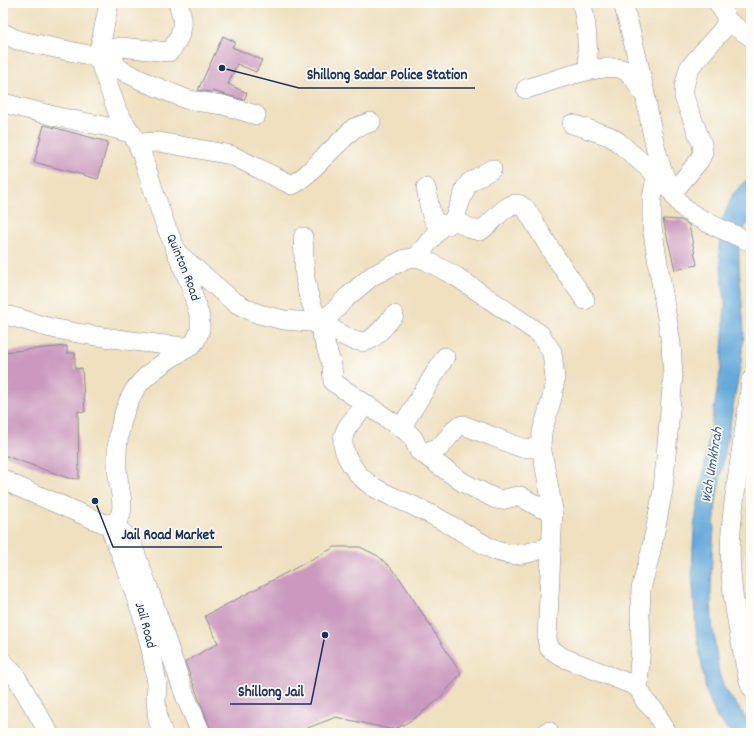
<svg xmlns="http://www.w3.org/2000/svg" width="754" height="736" font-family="Dekko,sans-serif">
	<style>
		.water { fill: #66aadb; stroke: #406c9c }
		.building { fill: #cb99be }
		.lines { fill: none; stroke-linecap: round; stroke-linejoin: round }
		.minor-casing { stroke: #85888f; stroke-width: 20 }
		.minor { stroke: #fff; stroke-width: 19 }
		.labels { text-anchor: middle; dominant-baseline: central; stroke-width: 3.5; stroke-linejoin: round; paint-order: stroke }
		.street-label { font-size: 14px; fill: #1b2f5e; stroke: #fdfcf7 }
		.water-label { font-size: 15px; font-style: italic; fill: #355a8a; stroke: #fdfcf7 }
		.leader { fill: none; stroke: #1b2f5e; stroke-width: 1.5 }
		.callout-dot { fill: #1b2f5e; stroke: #fdfcf7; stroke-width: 1.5 }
		.callout-label { font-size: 15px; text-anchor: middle; font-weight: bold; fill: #1b2f5e; stroke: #fdfcf7; stroke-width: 3.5; stroke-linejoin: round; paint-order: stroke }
	</style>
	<rect width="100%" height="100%" fill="#fdfcf7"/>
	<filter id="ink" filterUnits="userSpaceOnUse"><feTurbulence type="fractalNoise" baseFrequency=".025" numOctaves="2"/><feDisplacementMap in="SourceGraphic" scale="8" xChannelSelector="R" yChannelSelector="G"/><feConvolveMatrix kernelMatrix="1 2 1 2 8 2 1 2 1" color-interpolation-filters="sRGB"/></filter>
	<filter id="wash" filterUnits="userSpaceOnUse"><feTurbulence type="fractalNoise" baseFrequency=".012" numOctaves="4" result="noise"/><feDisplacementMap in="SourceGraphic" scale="16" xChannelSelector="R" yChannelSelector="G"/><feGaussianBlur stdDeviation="0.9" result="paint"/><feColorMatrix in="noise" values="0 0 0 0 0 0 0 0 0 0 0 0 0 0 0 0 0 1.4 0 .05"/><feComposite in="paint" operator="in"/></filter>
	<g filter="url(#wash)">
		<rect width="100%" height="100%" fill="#efe0c0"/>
		<path class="water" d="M751 177V214L750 220 741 233 739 242V264L744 332 741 362 716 502 712 554 711 592 712 621 719 674 725 689 751 725V733H731L717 718 706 690 696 629 692 573 694 527 721 368 725 303 719 248 721 223 733 194 748 178Z"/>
		<g id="blocks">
			<path class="building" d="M223 36 235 42 232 47 262 60 256 72 237 64 228 84 247 93 244 100 212 91V92L198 90Z
				M44 125 108 142 98 179 34 162Z
				M663 219 681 220 689 225 697 265 675 270Z
				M67 346V353H75V369L82 368 85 412 78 411 79 479 68 478 3 455V352Z
				M335 547H360L378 556 390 567 401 580 461 674 438 700 415 718 394 730 336 717 295 733H212L185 662 218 643 205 616Z"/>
		</g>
	</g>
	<g filter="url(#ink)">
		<use href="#blocks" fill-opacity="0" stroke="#85888f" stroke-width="1"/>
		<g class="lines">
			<defs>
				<g id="minor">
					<path d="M109 3 98 57 118 113 131 133"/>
					<path d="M582 3 586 26 589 70"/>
					<path d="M623 3C631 32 638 60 644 89 651 125 657 179 683 207 696 220 734 234 751 242"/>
					<path d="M727 21 751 37"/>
					<path d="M3 33 17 40 98 57"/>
					<path d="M99 48 109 51 117 66 121 70 147 83 186 99 195 101 223 105 256 115"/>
					<path d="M109 51 115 48 121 47 169 52C173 49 174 46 177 41 185 25 183 19 178 3"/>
					<path d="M526 89C547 83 602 62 622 69 632 73 637 83 642 92"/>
					<path id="s1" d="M3 103 58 117 109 127 131 133 134 137 142 155 163 219 190 284 200 318V330L196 340 191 346 184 347C142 342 99 338 56 329 38 326 21 317 3 315"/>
					<path d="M572 124 609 136 617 141 656 175"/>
					<path d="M138 143 159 142 231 155 292 185 296 183 307 174 354 128 371 122"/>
					<path d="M659 160 652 199V227L671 343 673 376 663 490 651 551 641 589 640 615 641 645 638 687 645 701 655 711 667 733"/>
					<path d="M426 188C428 196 430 221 438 224 441 225 445 225 448 225L454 219 466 187 470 182 492 169"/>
					<path d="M673 192 699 161 703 153 702 144 684 97V87L689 68 724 28C729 17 724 13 718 3"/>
					<path d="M454 219 471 229 480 231C491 225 504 204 517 204 520 204 523 207 526 209L554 255 585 300"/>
					<path d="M303 237 305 279 308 293 332 365 333 382 407 432 413 438 419 451 464 483 496 499 501 500 513 497 520 496 541 508 553 510"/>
					<path d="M176 252 233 301 245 308 259 314 284 320 309 322 322 320 331 314 346 298 372 276 405 259 417 257 427 261 457 277 540 334 552 352 555 379 552 398 542 432 541 446 553 510 547 639 549 648 562 657 638 687"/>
					<path d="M417 257 443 224"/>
					<path d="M322 320C332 330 357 348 371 339 380 333 387 323 394 315"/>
					<path d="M751 380C746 430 735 480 731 531 728 568 734 606 741 643 744 657 746 673 751 687"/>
					<path d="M366 405C358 415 344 426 343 440 342 446 345 452 347 457 363 491 393 495 422 510 447 522 470 537 494 550 516 559 530 553 551 546"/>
					<path d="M401 428 445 357"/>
					<path d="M423 453 440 447 457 427 463 425 522 448H532L541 446"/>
					<path d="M3 479 16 486 105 524C110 524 118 522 120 516 125 505 119 489 118 477 114 450 120 414 134 391 145 373 173 356 191 346"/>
					<path d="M109 524 116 527 123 533 132 545 148 587 184 693 201 733"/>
					<path id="s2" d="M112 533 120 552 142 614 151 649 157 683 156 701 158 720 163 733"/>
					<path d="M3 662 15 675 49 733"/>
					<path d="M547 733 548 731"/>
				</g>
			</defs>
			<use href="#minor" class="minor-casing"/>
			<use href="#minor" class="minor"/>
		</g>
	</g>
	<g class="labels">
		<g class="street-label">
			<text stroke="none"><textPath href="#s1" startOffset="276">Quinton Road</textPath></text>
			<text stroke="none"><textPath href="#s2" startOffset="98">Jail Road</textPath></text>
		</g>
		<g class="water-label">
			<text transform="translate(713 465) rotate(-81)">Wah Umkhrah</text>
		</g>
	</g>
	<path class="leader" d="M222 68L299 88H475M95 501L113 547H222M325 635L311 704H230"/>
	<g class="callout-dot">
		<circle cx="222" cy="68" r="4"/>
		<circle cx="95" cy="501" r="4"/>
		<circle cx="325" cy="635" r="4"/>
	</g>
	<g class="callout-label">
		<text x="387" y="79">Shillong Sadar Police Station</text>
		<text x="168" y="539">Jail Road Market</text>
		<text x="271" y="696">Shillong Jail</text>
	</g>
	<rect width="754" height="736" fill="none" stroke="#fdfcf7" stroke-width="16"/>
</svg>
